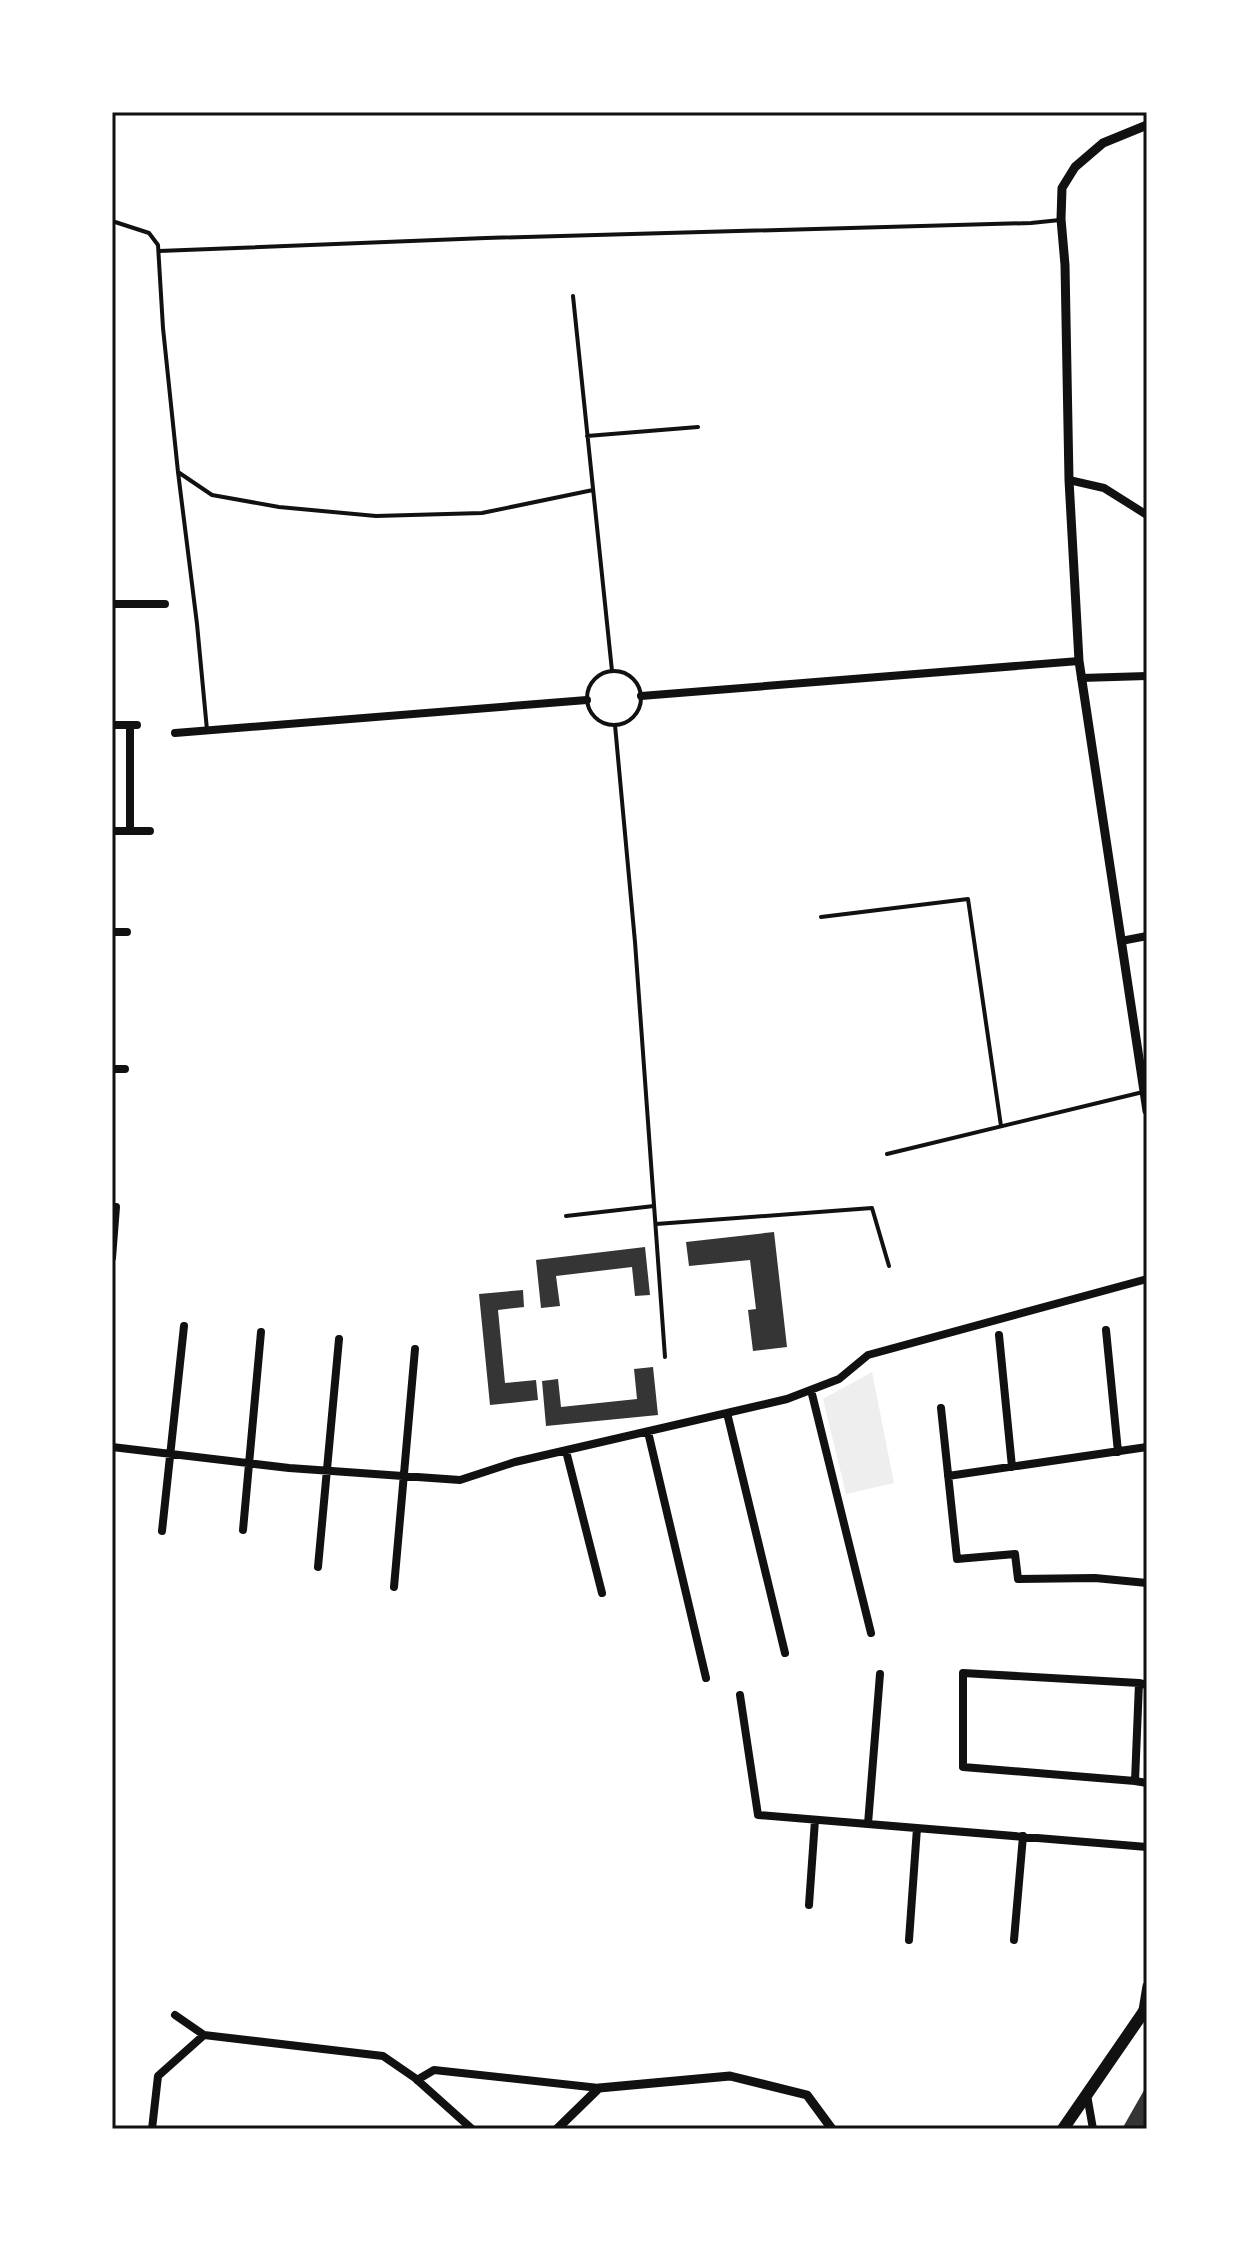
<svg xmlns="http://www.w3.org/2000/svg" width="1259" height="2241" font-family="'Public Sans',sans-serif">
	<style>
		.green { fill: #eee }
		.building { fill: #353535 }
		.lines { fill: none; stroke-linecap: round; stroke-linejoin: round }
		.service { stroke: #111; stroke-width: 4 }
		.minor { stroke: #111; stroke-width: 8 }
		.tertiary { stroke: #111; stroke-width: 9 }
		.primary { stroke: #111; stroke-width: 12 }
		.neatline { fill: none; stroke: #111; stroke-width: 3 }
	</style>
	<rect width="100%" height="100%" fill="#fff"/>
	<path class="green" d="M872 1372 894 1483 846 1494 823 1399Z"/>
	<path class="building" d="M774 1232 787 1347 753 1351 748 1310 756 1309 750 1260 689 1266 686 1242Z
		M645 1247 650 1295 635 1296 632 1267 556 1276 560 1306 541 1308 536 1260Z
		M523 1290 524 1307 498 1310 505 1383 536 1380 538 1400 490 1405 479 1294Z
		M653 1367 658 1415 546 1426 542 1381 558 1379 561 1407 637 1399 634 1369Z
		M1147 2085V2124L1144 2129H1122Z"/>
	<g class="lines">
		<path class="service" d="M112 221 149 233 158 245 163 328 178 472 197 624 207 730
			M159 251 486 238 1031 223 1060 220
			M573 296 612 671
			M587 436 698 427
			M178 472 212 495 279 507 376 516 482 513 593 490
			M587 698a27 27 0 1 1 54 0a27 27 0 1 1-54 0Z
			M615 725 635 942 665 1357
			M821 917 968 899 1001 1126
			M887 1154 1143 1092
			M566 1216 654 1206
			M656 1224 872 1208 889 1266"/>
		<path class="minor" d="M1069 480 1104 488 1147 515
			M112 604H165
			M1081 678 1147 676
			M641 696 1079 661
			M112 725H137
			M175 733 587 700
			M112 831H150
			M130 831V725
			M112 932H127
			M1121 941 1147 936
			M112 1069H125
			M112 1258 116 1207
			M1106 1330 1118 1452
			M999 1335 1012 1467
			M811 1390 871 1633
			M941 1408 957 1559 1015 1554 1018 1579 1095 1578 1147 1583
			M727 1413 785 1653
			M648 1432 706 1678
			M112 1447 289 1468 460 1480 515 1462 787 1399 839 1379 868 1355 1147 1279
			M566 1451 602 1593
			M948 1476 1147 1447
			M243 1530 261 1332
			M162 1531 184 1326
			M318 1567 339 1339
			M394 1587 415 1349
			M1139 1683 1135 1781 963 1767V1673L1139 1683 1147 1685
			M740 1695 758 1815 1147 1847
			M1135 1781 1147 1783
			M868 1824 880 1674
			M809 1905 815 1820
			M909 1940 917 1828
			M1014 1940 1023 1836
			M175 2015 204 2035
			M417 2080 434 2070 599 2088
			M1087 2095 1093 2129
			M152 2129 158 2076 204 2035 383 2056 415 2078 472 2129"/>
		<path class="tertiary" d="M1147 125 1103 143 1075 167 1062 188 1061 219 1065 265 1069 480 1079 661 1147 1111
			M1143 2010 1147 1986
			M557 2129 599 2088 730 2076 807 2095 832 2129"/>
		<path class="primary" d="M1063 2129 1147 2007"/>
	</g>
	<rect width="1259" height="2241" fill="none" stroke="#ffffff" stroke-width="228"/>
	<rect x="114" y="114" width="1031" height="2013" class="neatline"/>
</svg>
